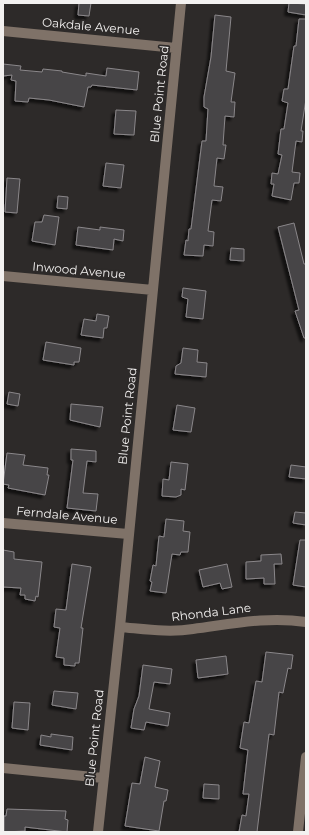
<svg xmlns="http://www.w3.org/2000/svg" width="309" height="835" font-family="Montserrat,sans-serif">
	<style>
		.building { fill: #474446; stroke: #8a878a; filter: url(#shadow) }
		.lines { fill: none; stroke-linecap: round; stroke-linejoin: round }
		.minor { stroke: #7f7268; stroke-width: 10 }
		.labels { text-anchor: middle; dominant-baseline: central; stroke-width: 3.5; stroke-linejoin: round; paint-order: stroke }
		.street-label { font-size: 12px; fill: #f3f1f0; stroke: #2d2a29 }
	</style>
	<defs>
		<filter id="shadow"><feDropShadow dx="-3.5" dy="3.5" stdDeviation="1" flood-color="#0009"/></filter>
	</defs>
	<rect width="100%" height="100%" fill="#2d2a29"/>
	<path class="building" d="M79 3H91L89 16 78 15Z
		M289 3 306 4V15L288 12Z
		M215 15 231 17 226 71 235 73 231 102H235L234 117 225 116 223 145H226L224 159 217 158 214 186 223 187 221 201 212 200 208 231 214 232 213 246 204 245 203 256 184 255 186 240 188 241 189 229H191L202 141H206L208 109 204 107V97L211 57Z
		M299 19H306V99L301 131H303L302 142 296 141 292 172 300 173 299 183H294L291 200 272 196 274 184H271L272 173 278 174 282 155 278 154 281 129H284L288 103 282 101 284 89H288L294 46H296Z
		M3 64 21 66 20 70 42 72 43 69 62 71V72L86 76V73L106 76 107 68 139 72 137 90 92 85 91 87H88L84 107 49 100 29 98 28 102 15 101 16 81 11 80 12 75 3 76Z
		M116 110 136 111 134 135 114 134Z
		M106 163 124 165 121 188 103 186Z
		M7 178 20 179 17 213 5 212Z
		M58 196 68 197 67 209 57 208Z
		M44 215 59 217 55 245 32 241 35 222H42Z
		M294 223 304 264H306V338H304L295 311 299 310 278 227Z
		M78 227 100 230V227L124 230 123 241 114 239 113 250 76 245Z
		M231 248 244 249V261L230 260Z
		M183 288 206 291 203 319 186 317 188 299 182 297Z
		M97 314 109 316 107 328H104L103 338 81 335 84 319 96 321Z
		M46 342 81 348 79 362H74V365L43 360Z
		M183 348 198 350 197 362 207 363 206 377 175 374 176 366 181 363Z
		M9 392 20 394 18 406 7 404Z
		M71 404 103 407 100 427 70 420Z
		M177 405 195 408 191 432 173 430Z
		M71 449 96 451V462L87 461 83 493 98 494 96 511 67 508 73 460H71Z
		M7 453 25 455 23 465 48 468 47 475H49L45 495 8 488 9 485 3 484Z
		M171 462 188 464 185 490 181 489V495L176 497 162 496 163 479 169 480Z
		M291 465 306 467V479L289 477Z
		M295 512 306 513V525L293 523Z
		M166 519 184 521 183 531 190 532 188 552H181L180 555 172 554 166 593 150 591 152 582 150 581 153 565 156 566 159 536 164 537Z
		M300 540H306V587L293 585Z
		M3 550 14 552V559L42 562 38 597 36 596 35 601 25 599V595H20L21 588 3 587Z
		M281 554 282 564H274L275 584H264V578L246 579V562L261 561V555Z
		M72 564 91 567 81 628H83L79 663H75V666L64 665V658L56 657 60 628 54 627 56 609 66 610Z
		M227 564 232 587 222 589 220 583 203 587 199 570Z
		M266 652 293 655 291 669 288 668 283 693 279 692 274 735 269 734 257 832H239L242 815 246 816 249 794H243L248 750 240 748 244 722 249 723 256 681 262 682Z
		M226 656 228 674 198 678 196 660Z
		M143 665 172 669 170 684 154 682 149 709 170 713 168 726 146 722 144 730 131 728 134 709 139 696Z
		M54 691 78 693 76 709 52 705Z
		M14 702 30 703 28 730 12 728Z
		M51 734 73 737 72 750 40 745 41 735 51 737Z
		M145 757 160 761 155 787 168 790 166 801H164L159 831 125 826 132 783 140 784Z
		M204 784 219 785V799L203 798Z
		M7 809 66 811 65 819 68 820 67 832 25 827V831L4 832V816H6Z"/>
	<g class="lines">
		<path class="minor" d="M3 31 176 48
			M3 276 153 290
			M3 523 128 534
			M120 627C144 629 169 633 193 629 232 624 267 616 306 622
			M3 768 103 778
			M98 832 120 627 181 3
			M298 832 306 757"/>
	</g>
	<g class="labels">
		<g class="street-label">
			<text transform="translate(91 26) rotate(5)">Oakdale Avenue</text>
			<text transform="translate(159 94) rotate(-84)">Blue Point Road</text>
			<text transform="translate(79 270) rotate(5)">Inwood Avenue</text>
			<text transform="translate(127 416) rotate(-84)">Blue Point Road</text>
			<text transform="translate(67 515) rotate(5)">Ferndale Avenue</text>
			<text transform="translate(211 612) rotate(-7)">Rhonda Lane</text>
			<text transform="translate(94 738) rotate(-84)">Blue Point Road</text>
		</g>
	</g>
	<rect width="309" height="835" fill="none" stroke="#f3f1f0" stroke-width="8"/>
</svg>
